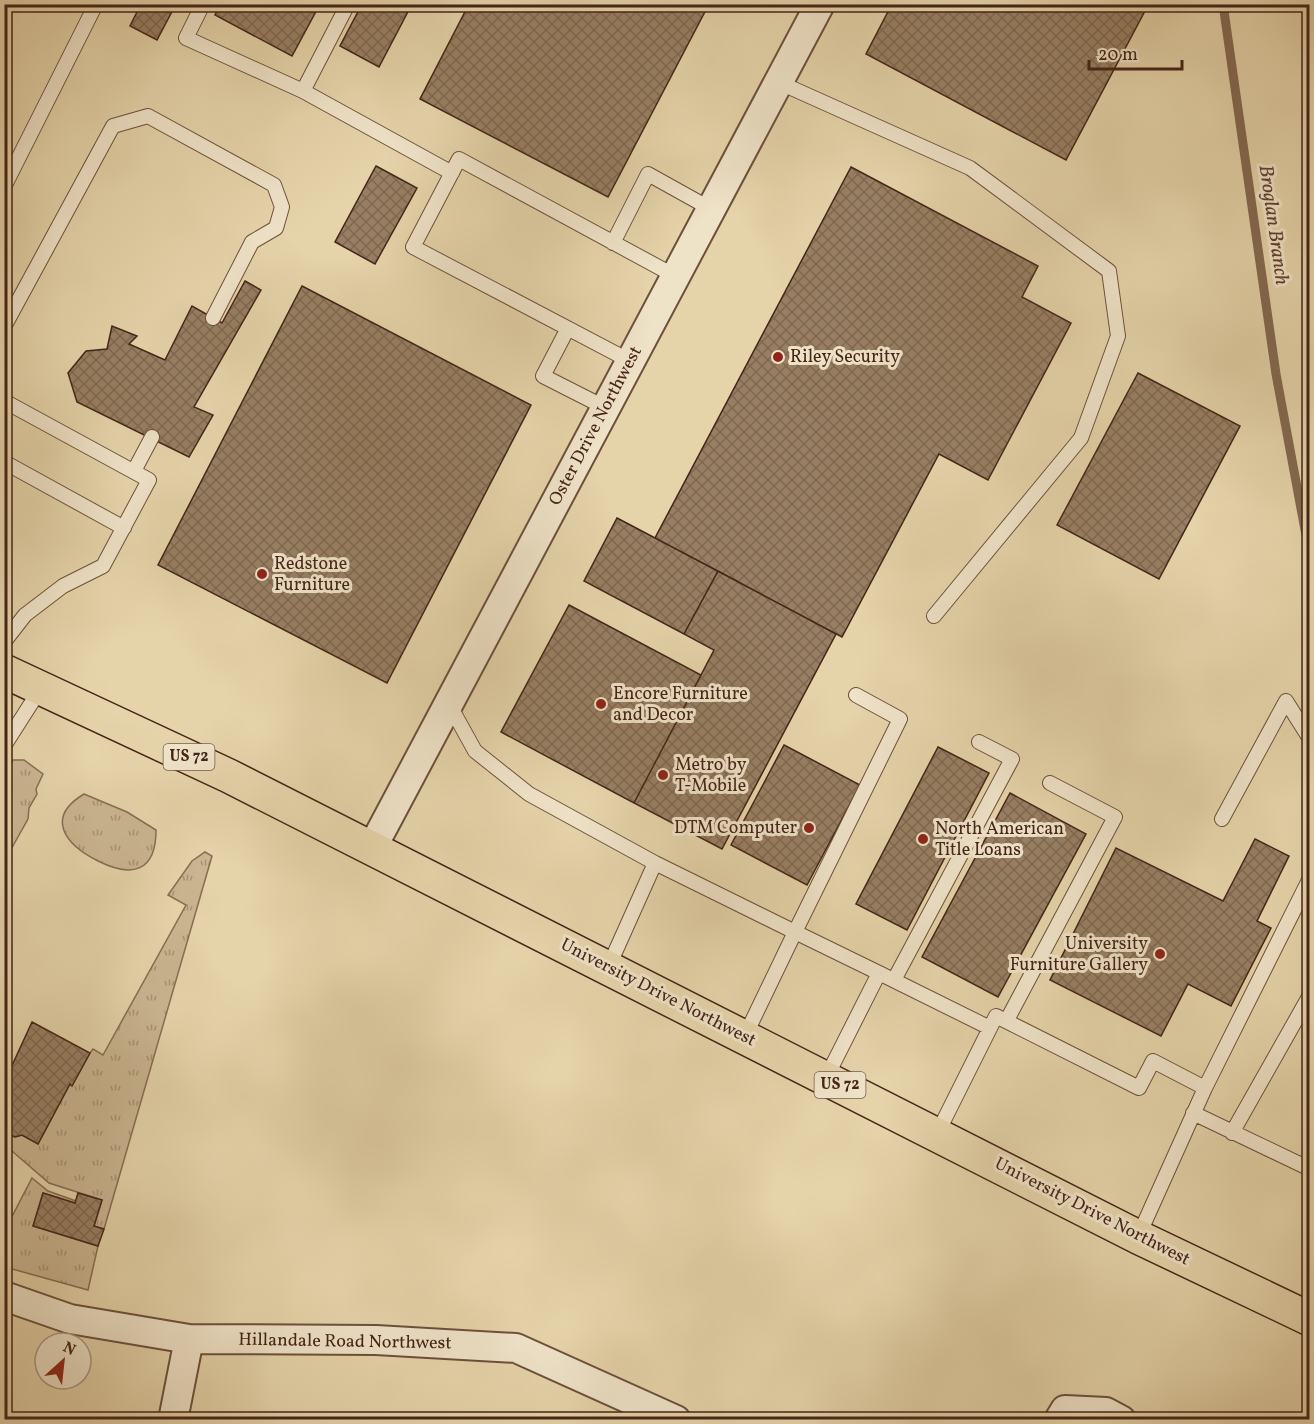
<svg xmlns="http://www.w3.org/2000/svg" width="1314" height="1424" font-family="Vollkorn,serif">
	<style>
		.grass { fill: url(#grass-tufts); stroke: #886d54; stroke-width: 1.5 }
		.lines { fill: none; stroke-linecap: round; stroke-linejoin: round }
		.stream { stroke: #856a52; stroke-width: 9 }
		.building { fill: url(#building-cross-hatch); stroke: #452518; stroke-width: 1.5 }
		.lane-casing { stroke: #6d503c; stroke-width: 16 }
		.street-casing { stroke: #6d503c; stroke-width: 32 }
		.highway-casing { stroke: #452518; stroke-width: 36 }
		.lane { stroke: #eee2c7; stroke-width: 14 }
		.street { stroke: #eee2c7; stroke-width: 28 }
		.highway { stroke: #e5d3a9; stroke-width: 33 }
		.poi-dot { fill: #8f2418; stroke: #eee2c7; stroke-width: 2 }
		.labels { text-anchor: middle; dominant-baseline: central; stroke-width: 6; stroke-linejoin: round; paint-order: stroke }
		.shield { fill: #eee2c7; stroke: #785e4c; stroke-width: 1.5 }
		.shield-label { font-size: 16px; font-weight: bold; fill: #452518 }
		.poi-label { font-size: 18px; fill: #452518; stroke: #eee2c7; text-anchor: start }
		.street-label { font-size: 18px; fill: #452518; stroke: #eee2c7 }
		.water-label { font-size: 20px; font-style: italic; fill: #604230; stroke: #eee2c7 }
	</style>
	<defs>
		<pattern id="grass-tufts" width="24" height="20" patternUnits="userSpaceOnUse" patternTransform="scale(1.5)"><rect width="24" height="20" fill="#cab590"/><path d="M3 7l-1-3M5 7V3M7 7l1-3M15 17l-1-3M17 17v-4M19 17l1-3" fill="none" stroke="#a69375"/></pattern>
		<pattern id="building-cross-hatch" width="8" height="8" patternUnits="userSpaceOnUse" patternTransform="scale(1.5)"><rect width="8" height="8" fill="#987f63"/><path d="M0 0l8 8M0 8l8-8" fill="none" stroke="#7e6851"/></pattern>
	</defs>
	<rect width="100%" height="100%" fill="#e5d3a9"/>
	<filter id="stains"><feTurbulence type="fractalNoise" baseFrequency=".00333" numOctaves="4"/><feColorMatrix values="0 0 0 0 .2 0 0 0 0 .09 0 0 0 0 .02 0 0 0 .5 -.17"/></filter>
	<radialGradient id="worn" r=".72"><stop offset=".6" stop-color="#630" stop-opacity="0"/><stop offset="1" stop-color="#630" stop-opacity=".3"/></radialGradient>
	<path class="grass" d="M13 760H24L43 774 36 789 37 794 29 808 28 819 5 860V777Z
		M84 794 127 812 156 830C156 872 132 878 98 861 66 845 44 818 84 794Z
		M205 852 212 856 104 1229 94 1226 102 1200 49 1183 5 1145 4 1132 15 1137 22 1135 38 1144 70 1084 72 1085 90 1053 93 1049 103 1055 186 905 168 895 192 861Z
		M32 1178 48 1191 76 1201 75 1203 43 1193 33 1226 98 1246 88 1290 5 1267 4 1232Z"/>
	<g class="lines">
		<path class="stream" d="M1223 4 1276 374 1310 557"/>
	</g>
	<path class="building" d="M141 4H176L157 40 130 26Z
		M220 4H320L292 56 215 15Z
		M362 4H412L379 67 340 46Z
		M469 4H709L608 197 420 99Z
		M892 4H1136L1146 9 1066 160 866 54Z
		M376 166 417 188 375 264 335 242Z
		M851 167 1038 266 1022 297 1071 323 988 480 939 454 842 637 655 538Z
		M245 281 261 290 194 407 213 415 189 457 77 402 68 373 86 351 107 349 112 326 137 336 129 344 165 360 192 306 222 323Z
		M302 286 531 405 387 683 158 565Z
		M1138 373 1240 426 1159 579 1057 525Z
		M617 518 718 571 684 634 584 581Z
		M718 571 836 634 722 849 634 803 714 650 684 634Z
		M569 605 701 675 634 803 501 732Z
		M784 745 860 785 807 885 731 845Z
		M938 747 989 773 907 930 856 904Z
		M1010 793 1086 834 998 997 922 957Z
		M1255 839 1289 856 1257 921 1271 928 1231 1006 1188 984 1161 1036 1050 980 1116 848 1223 901Z
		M32 1022 90 1053 72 1086 70 1084 38 1144 22 1135 15 1137 4 1132V1083Z
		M43 1193 75 1203 78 1193 102 1200 94 1226 104 1229 98 1246 33 1226Z"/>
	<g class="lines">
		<defs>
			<path id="lane" d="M203 4 186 38 303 91 452 173
				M778 82 970 168 1109 271 1118 336 1081 438 934 616
				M303 91 348 4
				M4 187 96 4
				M613 243 648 174 711 209
				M4 327 113 126 148 116 274 185 282 207 276 228 252 242 213 318
				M567 330 543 376 606 408
				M630 361 413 247 459 159 675 276
				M4 401 149 480 103 566 63 586 25 615 4 642
				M4 462 124 528
				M134 471 152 437
				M856 695 900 719 795 932 879 973
				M449 704 475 751 529 794 655 863 795 932 745 1036
				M4 746 41 688
				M1222 819 1286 701 1310 739
				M608 968 655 863
				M894 980 1012 759 979 742
				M1007 1020 1115 817 1050 783
				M826 1078 879 973 990 1028
				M1205 1088 1310 878
				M1193 1113 1308 1168
				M1232 1133 1310 995
				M937 1134 996 1016 1139 1088 1153 1061 1205 1088 1138 1237"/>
			<path id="street" d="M372 848 820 4
				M4 1296 70 1319 189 1339 376 1340 516 1348 676 1420
				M173 1420 189 1339
				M1059 1420 1065 1410 1106 1412 1121 1420"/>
			<path id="highway" d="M4 671 229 776 1138 1237 1310 1319"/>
		</defs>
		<use href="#lane" class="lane-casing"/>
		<use href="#street" class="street-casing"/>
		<use href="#highway" class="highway-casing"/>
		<use href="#lane" class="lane"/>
		<use href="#street" class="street"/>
		<use href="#highway" class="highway"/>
	</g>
	<g class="poi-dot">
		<circle cx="778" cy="357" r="6"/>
		<circle cx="262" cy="574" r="6"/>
		<circle cx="601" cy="704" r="6"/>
		<circle cx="663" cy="775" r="6"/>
		<circle cx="809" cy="828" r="6"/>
		<circle cx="923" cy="839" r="6"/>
		<circle cx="1160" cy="954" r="6"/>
	</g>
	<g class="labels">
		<g class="shield">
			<rect x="163.5" y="744" width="51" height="26" rx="4.5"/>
			<rect x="814.5" y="1072" width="51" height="26" rx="4.5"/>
		</g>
		<g class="shield-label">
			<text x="189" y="757">US 72</text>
			<text x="840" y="1085">US 72</text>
		</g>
		<g class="poi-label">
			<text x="790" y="357">Riley Security</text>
			<text x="274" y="564">Redstone<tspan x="274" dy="21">Furniture</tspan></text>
			<text x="613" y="694">Encore Furniture<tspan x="613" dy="21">and Decor</tspan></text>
			<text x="675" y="765">Metro by<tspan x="675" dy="21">T-Mobile</tspan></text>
			<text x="797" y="828" text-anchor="end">DTM Computer</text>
			<text x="935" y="829">North American<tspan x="935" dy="21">Title Loans</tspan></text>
			<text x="1148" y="944" text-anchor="end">University<tspan x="1148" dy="21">Furniture Gallery</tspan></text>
		</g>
		<g class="street-label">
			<text transform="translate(596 426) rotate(-62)">Oster Drive Northwest</text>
			<text transform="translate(658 993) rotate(27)">University Drive Northwest</text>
			<text transform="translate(1092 1212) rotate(27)">University Drive Northwest</text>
			<text transform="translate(345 1342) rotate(1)">Hillandale Road Northwest</text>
		</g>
		<g class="water-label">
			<text transform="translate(1273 225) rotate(82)">Broglan Branch</text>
		</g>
	</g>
	<rect width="1314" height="1424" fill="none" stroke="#e5d3a9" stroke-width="24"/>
	<rect x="6" y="6" width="1302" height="1412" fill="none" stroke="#452518" stroke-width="3"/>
	<rect x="12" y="12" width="1290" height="1400" fill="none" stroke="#452518" stroke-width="1.5"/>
	<g transform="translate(63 1361) rotate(27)"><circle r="28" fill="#eee2c7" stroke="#aa9681" stroke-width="1.5"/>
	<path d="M0-4.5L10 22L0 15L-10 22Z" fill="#8f2418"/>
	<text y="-9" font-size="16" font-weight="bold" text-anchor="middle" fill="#452518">N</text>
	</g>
	<path d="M1089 60v9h93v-9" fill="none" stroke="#452518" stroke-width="3"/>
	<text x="1098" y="60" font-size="18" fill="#452518" stroke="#eee2c7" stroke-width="4.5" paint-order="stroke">20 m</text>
	<rect width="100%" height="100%" filter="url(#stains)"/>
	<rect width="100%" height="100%" fill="url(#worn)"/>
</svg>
